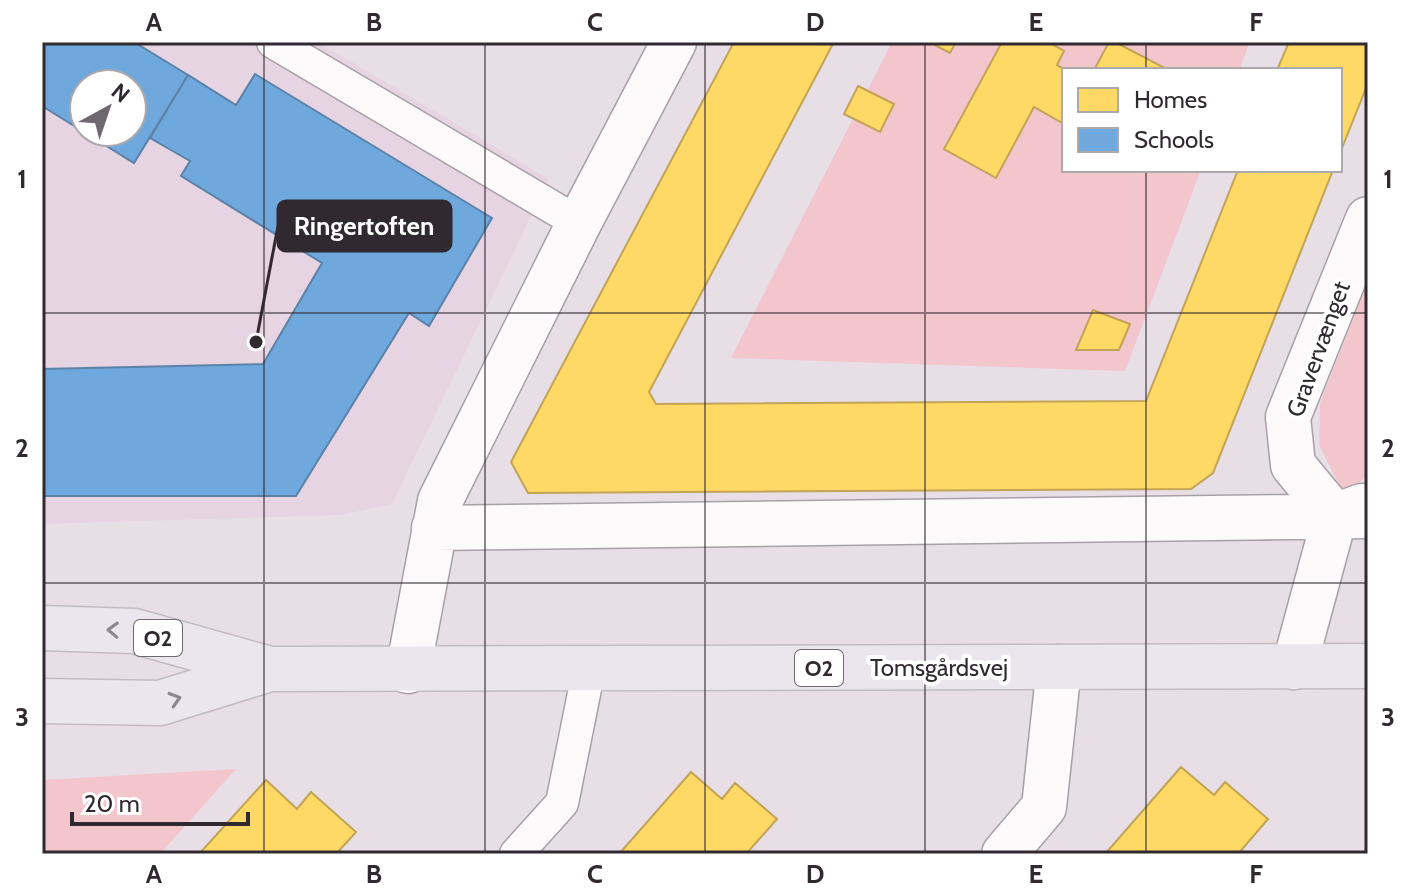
<svg xmlns="http://www.w3.org/2000/svg" width="1410" height="896" font-family="Cabin,sans-serif">
	<style>
		.built { fill: #e6d4e3; fill-rule: evenodd }
		.green { fill: #f3c6cd }
		.homes { fill: #ffd966; stroke: #c1a456; stroke-width: 2 }
		.schools { fill: #6fa8dc; stroke: #5c82a8; stroke-width: 2 }
		.lines { fill: none; stroke-linecap: round; stroke-linejoin: round }
		.lane-casing { stroke: #a8a0a7; stroke-width: 35 }
		.street-casing { stroke: #a8a0a7; stroke-width: 47 }
		.primary-casing { stroke: #c2bcc1; stroke-width: 47 }
		.lane { stroke: #fcfafb; stroke-width: 32 }
		.street { stroke: #fcfafb; stroke-width: 44 }
		.primary { stroke: #ebe5ee; stroke-width: 44 }
		.oneway { stroke: #8e878e }
		.grid { fill: none; stroke: #30292f; stroke-width: 2; stroke-opacity: 0.55 }
		.labels { text-anchor: middle; dominant-baseline: central; stroke-width: 8; stroke-linejoin: round; paint-order: stroke }
		.shield { fill: #fff; stroke: #6e696d; stroke-width: 2 }
		.shield-label { font-size: 22px; font-weight: bold; fill: #30292f }
		.street-label { font-size: 24px; fill: #30292f; stroke: #fff }
		.leader { fill: none; stroke: #30292f; stroke-width: 3 }
		.callout-dot { fill: #30292f; stroke: #fff; stroke-width: 3 }
		.callout { fill: #30292f; stroke: #30292f; stroke-width: 3 }
		.callout-label { font-size: 26px; text-anchor: middle; font-weight: bold; fill: #fff }
		.neatline { fill: none; stroke: #30292f; stroke-width: 3 }
		.grid-label { font-size: 26px; text-anchor: middle; font-weight: bold; fill: #30292f }
	</style>
	<rect width="100%" height="100%" fill="#e8dee6"/>
	<path class="built" d="M42 42H318L549 179 392 504 341 515 42 524ZM84 84H132V132H84Z"/>
	<path class="green" d="M892 42H1250L1239 70H1064V170H1201L1125 371 731 358Z
		M1368 281V474L1346 498 1319 445 1320 403Z
		M236 769 160 854H42V780Z"/>
	<path class="homes" d="M734 42H834L649 392 656 404 1146 401 1238 170H1333L1213 473 1191 489 528 493 511 462Z
		M929 42H956L950 53Z
		M1002 42H1048L1064 51 1057 65 1066 70 1064 124 1034 107 996 178 944 149Z
		M1109 42H1115L1163 67 1161 70H1094Z
		M1289 42H1368V83L1340 153V70H1277Z
		M858 86 894 104 880 132 844 114Z
		M1093 310 1130 324 1119 350H1076Z
		M1181 767 1214 795 1225 782 1268 819 1238 854H1105Z
		M691 772 722 799 735 783 777 819 746 854H619Z
		M266 780 297 809 311 792 356 832 336 854H199Z"/>
	<path class="schools" d="M42 42H134L188 75 134 163 84 132H132V84H84V132L42 106Z
		M255 74 492 218 429 326 409 313 296 496H42V369L263 364 322 263 181 176 190 161 150 138 188 75 236 105Z"/>
	<g class="lines">
		<defs>
			<path id="lane" d="M273 42 579 223
				M516 854 562 803 589 669"/>
			<path id="street" d="M1335 516 1293 465 1288 417 1368 219
				M434 528 1368 516
				M1294 667 1335 516 1362 506
				M408 671 440 501 579 223 674 42
				M1004 854 1044 807 1059 667"/>
			<path id="primary" d="M42 628 134 631 270 669 1368 666
				M42 701 160 703 270 669"/>
		</defs>
		<use href="#lane" class="lane-casing"/>
		<use href="#street" class="street-casing"/>
		<use href="#primary" class="primary-casing"/>
		<use href="#lane" class="lane"/>
		<use href="#street" class="street"/>
		<use href="#primary" class="primary"/>
	</g>
	<defs><path id="oneway-chevron" d="M-2-3.5L2.5 0L-2 3.5" fill="none" stroke-width="1.6" stroke-linecap="round" stroke-linejoin="round" transform="scale(2)"/></defs>
	<g class="oneway">
		<use href="#oneway-chevron" transform="translate(113 630) rotate(-178)"/>
		<use href="#oneway-chevron" transform="translate(175 699) rotate(-17)"/>
	</g>
	<path class="grid" d="M264 42V854M485 42V854M705 42V854M925 42V854M1146 42V70M1146 170V854M42 313H1368M42 583H1368"/>
	<g class="labels">
		<g class="shield">
			<rect x="134" y="620" width="48" height="36" rx="6"/>
			<rect x="795" y="650" width="48" height="36" rx="6"/>
		</g>
		<g class="shield-label">
			<text x="158" y="638">O2</text>
			<text x="819" y="668">O2</text>
		</g>
		<g class="street-label">
			<text transform="translate(1318 349) rotate(-70)">Gravervænget</text>
			<text x="939" y="667">Tomsgårdsvej</text>
		</g>
	</g>
	<path class="leader" d="M256 342L278 226"/>
	<circle class="callout-dot" cx="256" cy="342" r="8"/>
	<rect class="callout" x="278" y="201" width="173" height="50" rx="8"/>
	<g class="callout-label">
		<text x="364" y="235">Ringertoften</text>
	</g>
	<rect width="1410" height="896" fill="none" stroke="#ffffff" stroke-width="88"/>
	<rect x="1062" y="68" width="280" height="104" fill="#ffffff" stroke="#aca9ac" stroke-width="2"/>
	<rect x="1078" y="88" width="40" height="24" fill="#ffd966" stroke="#aca9ac" stroke-width="2"/>
	<text x="1134" y="108" font-size="24" fill="#30292f">Homes</text>
	<rect x="1078" y="128" width="40" height="24" fill="#6fa8dc" stroke="#aca9ac" stroke-width="2"/>
	<text x="1134" y="148" font-size="24" fill="#30292f">Schools</text>
	<g transform="translate(108 108) rotate(40)"><circle r="38" fill="#ffffff" stroke="#aca9ac" stroke-width="2"/>
	<path d="M0-6L14 30L0 20L-14 30Z" fill="#70686f"/>
	<text y="-12" font-size="22" font-weight="bold" text-anchor="middle" fill="#30292f">N</text>
	</g>
	<path d="M72 812v12h176v-12" fill="none" stroke="#30292f" stroke-width="4"/>
	<text x="84" y="812" font-size="24" fill="#30292f" stroke="#ffffff" stroke-width="6" paint-order="stroke">20 m</text>
	<rect x="44" y="44" width="1322" height="808" class="neatline"/>
	<g class="grid-label">
		<text x="154" y="31">A</text>
		<text x="374" y="31">B</text>
		<text x="595" y="31">C</text>
		<text x="815" y="31">D</text>
		<text x="1036" y="31">E</text>
		<text x="1256" y="31">F</text>
		<text x="22" y="188">1</text>
		<text x="1388" y="188">1</text>
		<text x="22" y="457">2</text>
		<text x="1388" y="457">2</text>
		<text x="22" y="726">3</text>
		<text x="1388" y="726">3</text>
		<text x="154" y="883">A</text>
		<text x="374" y="883">B</text>
		<text x="595" y="883">C</text>
		<text x="815" y="883">D</text>
		<text x="1036" y="883">E</text>
		<text x="1256" y="883">F</text>
	</g>
</svg>
